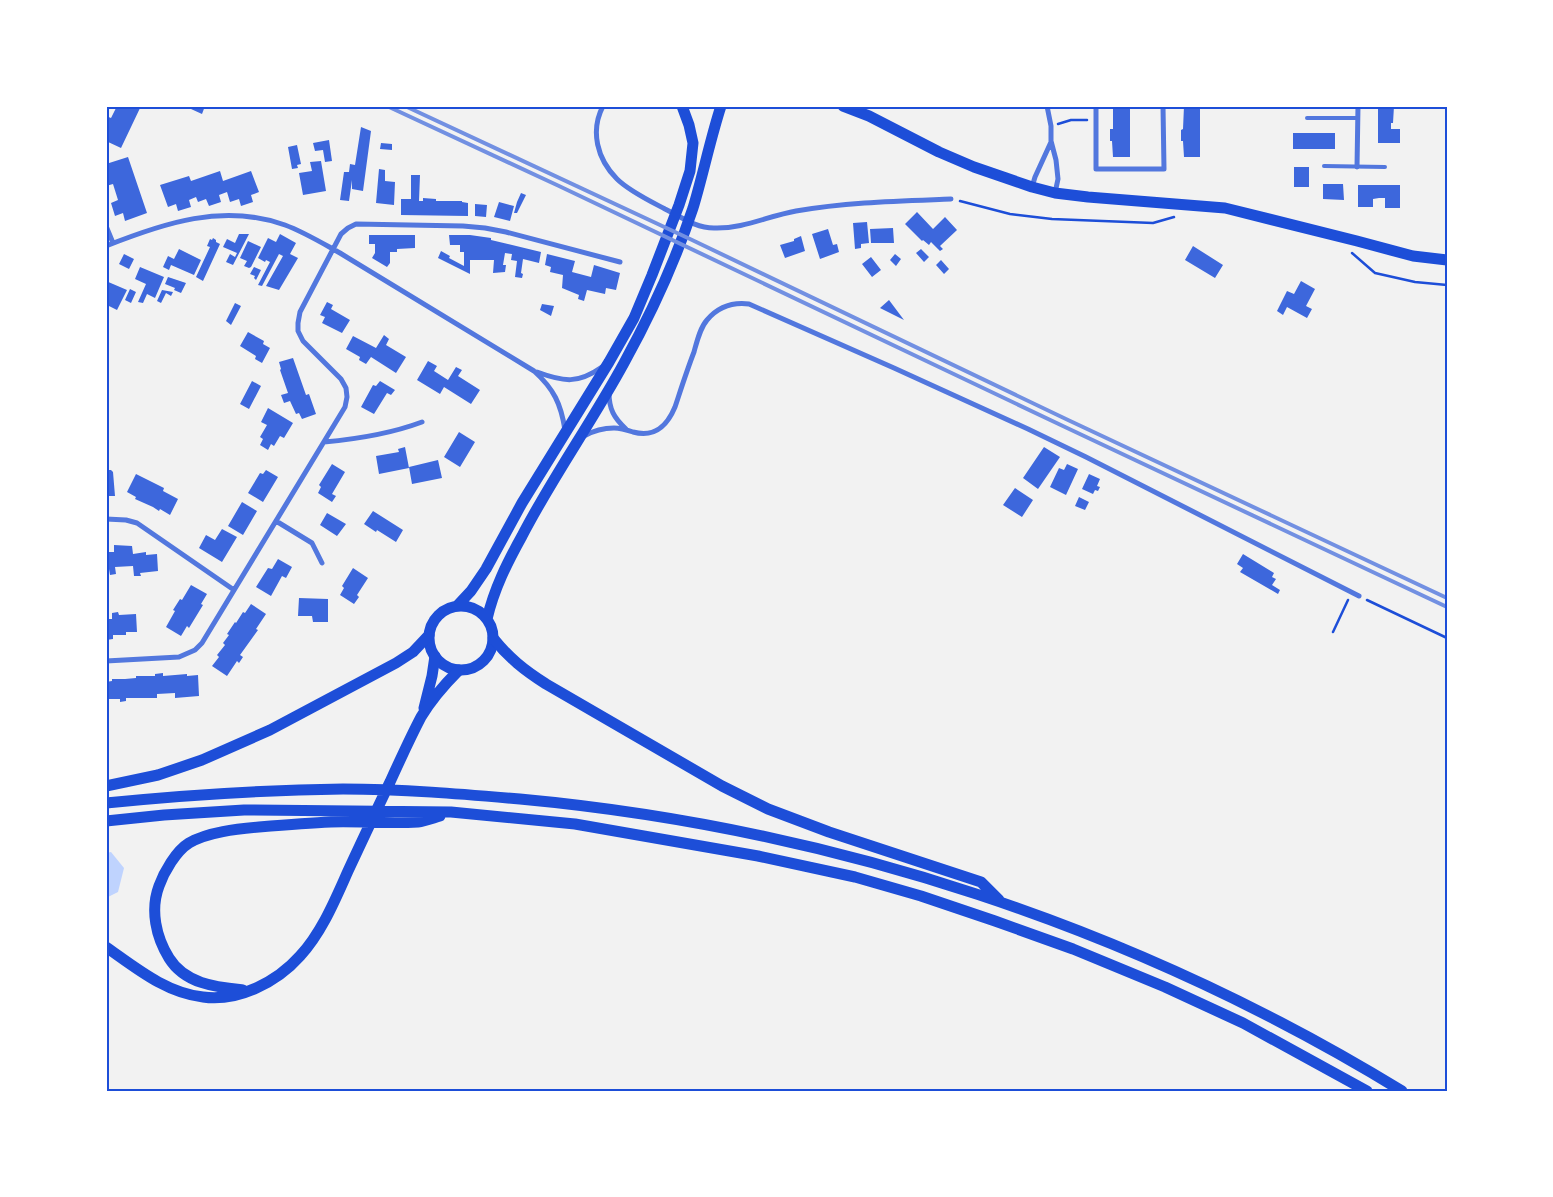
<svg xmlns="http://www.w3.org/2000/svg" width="1553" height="1197" font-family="Literata,serif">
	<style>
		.water { fill: #bfd3fe }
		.building { fill: #3d67dc }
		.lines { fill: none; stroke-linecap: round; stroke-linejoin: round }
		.path { stroke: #1d4ed8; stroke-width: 2.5 }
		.service { stroke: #5277de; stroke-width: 4 }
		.minor { stroke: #5277de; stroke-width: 5 }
		.primary { stroke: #1d4ed8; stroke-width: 11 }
		.trunk { stroke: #1d4ed8; stroke-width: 11 }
		.rail { stroke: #7290e2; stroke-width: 4 }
		.neatline { fill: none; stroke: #1d4ed8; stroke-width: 2 }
	</style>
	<rect width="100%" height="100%" fill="#f2f2f2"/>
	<path class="water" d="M111 852 124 868 118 892 106 898V853Z"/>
	<path class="building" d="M117 106H141L121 148 106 141V116L111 118Z
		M192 106H205L202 114 191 109Z
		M1113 106H1130V157H1113L1112 141H1110V129H1113Z
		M1184 106H1200V157H1184L1183 141H1181V130L1183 129Z
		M1378 106H1394L1393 123H1391V129H1400V143H1378Z
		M361 127 371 131 363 191 352 189V180L349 201 340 200 344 172H349L350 164 355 165Z
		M1293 133H1335V149H1293Z
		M329 140 332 161 325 162 323 150 315 151 313 143Z
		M381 143 392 144V150L380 149Z
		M297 145 301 164 297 165 298 168 292 169 288 147Z
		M128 157 147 213 125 221 123 213 115 216 111 203 118 200 113 184 106 186V173L109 172 106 164Z
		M321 161 326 191 303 195 299 173 312 171 310 162Z
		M1294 167H1309V187H1294Z
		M379 169 385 170V181L395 182 394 205 376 203Z
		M220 171 223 181 251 171 259 192 251 195 253 202 241 206 239 199 230 202 227 192 219 195 221 202 209 206 206 199 198 202 196 197 189 200 191 207 178 211 176 204 168 207 160 185 189 176 191 181Z
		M411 175H420L419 201H423V198L436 199V201H462V202L468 203V216L401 215V199H411Z
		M1323 184H1343L1344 200 1323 199Z
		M1358 185H1400V208H1385V198H1379L1373 199V207H1358Z
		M521 193 526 195 517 213H514L517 202Z
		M499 202 514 206 510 221 494 217Z
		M475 204 487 205 486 217 475 216Z
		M917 212 933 229 945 217 957 230 940 246 943 249 940 251 931 242 929 245 923 240 922 241 905 224Z
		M867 222 869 243 861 244V248L855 249 853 223Z
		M893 228 894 243H871L870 229Z
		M828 229 833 245 837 244 839 252 820 259 812 234Z
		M239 234H249L233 265 226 262 230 254 235 257 237 253 223 247 227 239 235 243Z
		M280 234 296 243 290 254 298 258 279 290 266 286 283 256 279 254 262 286 258 285 270 262 266 260 265 262 258 258 268 238 276 242Z
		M369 235H415V248L397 249V252H390V263L387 267 372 258 375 253V244H369Z
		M449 235H470L491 238V240L541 252 539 263 523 259 521 273 523 274 522 278 515 277 517 261 511 260 512 254 505 253 503 265H506L505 272 493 273 494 260H470V274L438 258 441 251 450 256 449 258 464 266V252H460V245H450Z
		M801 236 805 251 785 258 780 245 794 241V239Z
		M213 238 216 240V242L220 244 203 281 196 277 210 247 207 246 210 239 212 240Z
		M248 241 261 247 251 267 249 268 244 266 247 261 240 258Z
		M1193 246 1223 265 1215 278 1185 260Z
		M179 249 201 260 194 275 171 265 169 270 163 267 168 256 174 259Z
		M921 249 929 257 924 262 916 253Z
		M124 254 134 259 129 269 119 264Z
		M547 254 575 261 572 272 591 277 594 265 620 273 616 290 606 288 605 294 587 290 584 301 578 299 579 295 562 288 563 275 550 272 551 267 545 265Z
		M895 254 901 259 896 266 890 260Z
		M871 257 881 270 872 277 862 264Z
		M941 260 949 269 944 274 936 265Z
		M140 267 164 277 155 298 147 294 143 303 138 302 146 284 135 279Z
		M254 267 261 270 256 280 254 278 255 276 250 274Z
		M168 277 186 283 181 293 174 290 175 288 165 284Z
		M106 281 127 290 117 310 107 305 109 299 106 297Z
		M1301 281 1315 289 1306 306 1312 309 1307 318 1287 307 1283 315 1277 311 1287 291 1294 294Z
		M130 289 136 292 131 303 125 300Z
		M162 290 173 292 171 296 166 293 161 303 157 301Z
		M889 300 904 320 880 308Z
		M327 302 333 305 331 309 350 320 342 333 322 323 325 317 320 315Z
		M235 303 241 306 231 325 226 321Z
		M542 304 554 306 551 316 540 310Z
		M248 332 264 341 263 344 270 348 262 363 255 359 256 356 240 346Z
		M384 335 389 339 386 345 406 357 396 373 371 357 366 364 359 360 360 357 346 349 353 336 376 348Z
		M293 358 306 395 309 394 316 414 302 419 299 413 296 414 290 401 284 403 281 395 288 393 280 370 281 369 279 362Z
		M428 361 437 366 434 371 448 380 456 367 462 370 458 376 480 390 471 404 444 387 440 394 417 380Z
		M252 381 261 386 249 409 240 404Z
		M380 381 395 390 391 395 387 393 374 414 361 407 373 385 376 386Z
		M268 408 293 423 284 438 280 436 274 446 271 444 268 450 260 445 263 439 260 437 267 425 261 422Z
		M459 432 475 442 460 467 444 457Z
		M405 447 409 468 379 474 376 456 399 452 398 449Z
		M1044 447 1060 457 1038 489 1023 478Z
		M438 460 442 478 412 484 409 467Z
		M332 464 345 472 332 494 336 496 332 502 318 493 321 487 319 485Z
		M1067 464 1078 469 1066 495 1050 487 1059 468 1064 470Z
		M106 470H111L113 472 115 496H106Z
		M266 470 278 477 263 502 248 493 260 473 263 474Z
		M136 474 164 488 163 491 178 499 170 515 160 509 159 511 153 507 135 499 136 497 127 492Z
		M1089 474 1100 479 1097 486 1100 487 1098 491 1095 490 1093 494 1082 489Z
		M1015 488 1033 500 1022 517 1003 505Z
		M1079 497 1089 502 1085 510 1075 506Z
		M242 502 257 511 243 535 228 526Z
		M373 511 403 530 396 542 377 530 376 532 364 524Z
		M327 513 346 524 337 536 320 525Z
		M222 529 237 537 222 562 199 548 206 535 215 540Z
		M114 545 132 546 133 554 146 552V555L157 554 158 571 140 573 141 576H134L133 566 115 567 116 574 110 575 109 569 106 570V552H114Z
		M1243 554 1274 573 1272 577 1276 579 1272 585 1280 590 1278 594 1240 572 1243 568 1237 564Z
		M278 559 292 567 286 578 282 576 271 596 256 587 268 568 272 569Z
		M353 568 368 578 357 595 359 597 354 604 340 595 344 588 342 586Z
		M191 585 207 594 201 604 203 605 189 628 187 626 181 636 166 627 175 611 173 610 180 599 182 600Z
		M299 598 328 599V622H313L312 616H298Z
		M251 604 266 614 256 629 258 630 240 655 243 657 239 663 237 661 227 676 212 666 219 657 217 655 225 645 223 643 229 635 227 634 235 622 236 623 243 612 245 613Z
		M118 612 119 615 136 614 137 632H126V635H113V639L106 640V619H112V613Z
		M163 673V676L187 674V676L198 675 199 696 175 698V693L157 694V698H126V701L120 702V699H106V682L112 681V679H125L136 678V676H155V674Z"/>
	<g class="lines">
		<path class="path" d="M1058 124 1071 120H1087
			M960 201 1010 214 1052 219 1153 223 1174 217
			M1352 253 1375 273 1415 282 1447 285
			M1367 600 1447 638
			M1333 632 1348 600"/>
		<path class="service" d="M1307 118H1358
			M1324 166 1385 167"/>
		<path class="minor" d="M603 106C590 131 597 159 617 179 629 191 650 201 665 209 681 217 696 228 714 228 743 229 768 216 796 211 847 202 899 201 951 199
			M1047 106 1051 126V141L1056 160 1058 179 1055 193
			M1096 106V169H1164L1163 106
			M1357 167 1358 106
			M1032 187 1035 177 1051 142
			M106 226 113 243
			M106 246C164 223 223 203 285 225 304 232 322 243 340 253L534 371C554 389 561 404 565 430
			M537 372C564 382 578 384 602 367
			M609 393C609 409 614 418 626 429
			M584 436C593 431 604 428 614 428 621 428 627 430 633 432 655 438 667 426 675 407 681 389 687 370 694 352 697 341 700 328 707 320 718 307 733 302 749 304L894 368 1028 429 1086 457 1359 596
			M324 442C358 439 390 434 422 422
			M106 519 126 520 137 523 234 590
			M276 521 312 543 322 563
			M106 661 179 657 195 650 202 643 345 407 347 397 346 388 341 379 303 341 298 331V323L300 312 341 234 348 228 356 224 463 226 485 228 506 232 620 262"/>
		<path class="primary" d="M843 106 869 116 939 152 974 167 1032 187 1055 193 1088 197 1225 208 1357 241 1413 256 1447 260
			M457 606 471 591 486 569 522 503 609 362 634 318 652 275 679 205 690 171 693 143 689 125 682 106
			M429 638a32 32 0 1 1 64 0a32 32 0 1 1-64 0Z
			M487 619C494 589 507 563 522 536 553 476 592 422 624 363 651 314 675 262 693 208 703 175 710 140 721 106"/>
		<path class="trunk" d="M493 638C509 658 524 670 546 684L722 786 768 809 829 832 981 882 999 900
			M424 708 432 676 435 656
			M106 786 158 775 202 760 270 730 396 663 413 652 429 635
			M106 803C185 795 264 790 343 789 402 789 461 794 520 799 832 828 1134 927 1402 1091
			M106 821 164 815 244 810 451 812 575 824 758 856 855 877 921 896 995 921 1073 949 1165 987 1243 1023 1367 1091
			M106 947C136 968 166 993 203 997 238 1002 277 982 300 956 322 932 335 900 348 871 362 841 376 811 390 782 400 760 410 738 421 717 431 700 445 684 459 670
			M243 990C216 987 185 984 169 958 156 937 150 910 159 886 164 872 176 851 189 843 208 832 237 829 259 827 283 825 307 823 331 822 360 821 389 824 418 822 425 821 433 818 440 816"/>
		<path class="rail" d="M387 106 559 186 1065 427 1447 607
			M405 106 690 239 1068 420 1447 598"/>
	</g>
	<rect width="1553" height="1197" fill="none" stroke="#ffffff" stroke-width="215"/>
	<rect x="108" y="108" width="1338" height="982" class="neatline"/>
</svg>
